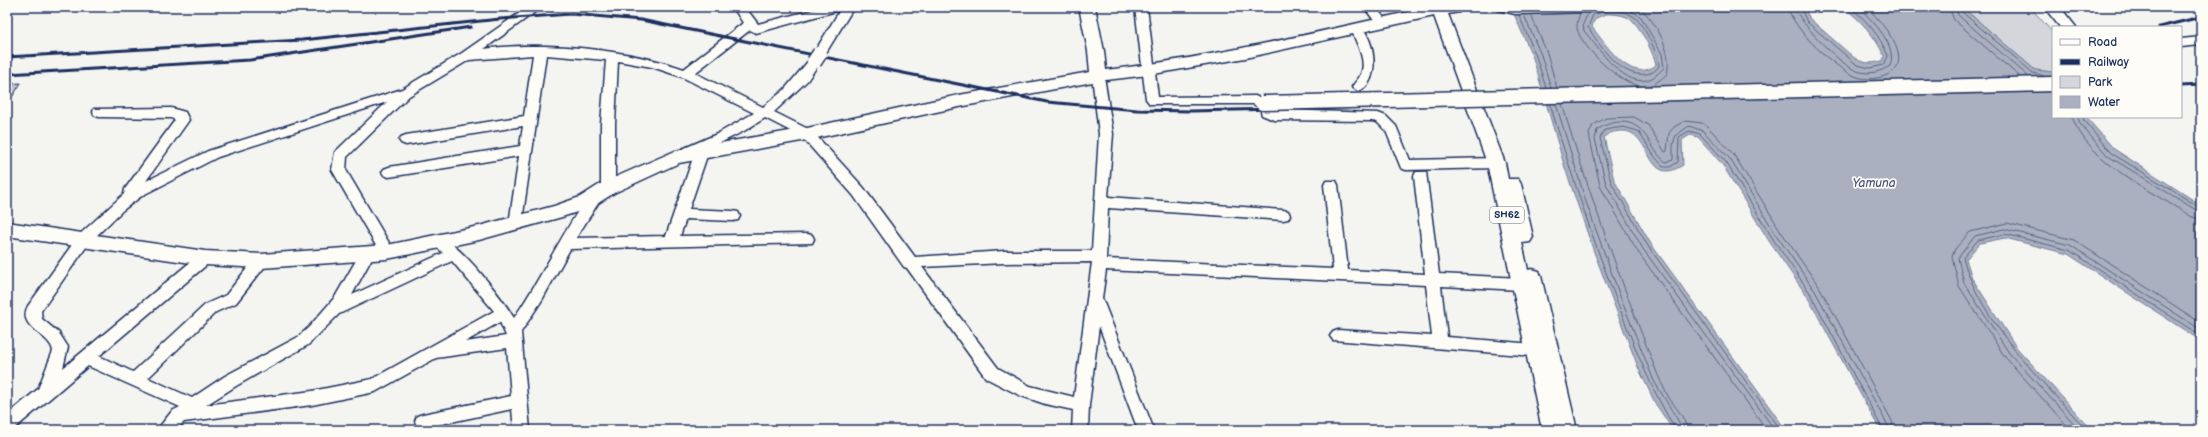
<svg xmlns="http://www.w3.org/2000/svg" width="2208" height="437" font-family="'Balsamiq Sans',sans-serif">
	<style>
		.green { fill: #d4d6db; stroke: #78829c }
		.water { fill: #aab0bf; stroke: #717c98; fill-rule: evenodd }
		.lines { fill: none; stroke-linecap: round; stroke-linejoin: round }
		.shore { stroke: #546385; stroke-width: 1 }
		.building { fill: #bfc3cc; stroke: #1b2f5e }
		.minor-casing { stroke: #1b2f5e; stroke-width: 3 }
		.major-casing { stroke: #1b2f5e; stroke-width: 3 }
		.minor { fill: #fdfcf7; fill-rule: evenodd }
		.major { fill: #fdfcf7; fill-rule: evenodd }
		.rail { stroke: #1b2f5e; stroke-width: 3 }
		.minor-bridge-casing { stroke: #1b2f5e; stroke-width: 17; stroke-linecap: butt }
		.minor-bridge { stroke: #fdfcf7; stroke-width: 14 }
		.labels { text-anchor: middle; dominant-baseline: central; stroke-width: 3.5; stroke-linejoin: round; paint-order: stroke }
		.shield { fill: #fdfcf7; stroke: #5f6c8c; stroke-width: 1 }
		.shield-label { font-size: 10px; font-weight: bold; fill: #1b2f5e }
		.water-label { font-size: 12px; font-style: italic; fill: #46567b; stroke: #fdfcf7 }
	</style>
	<rect width="100%" height="100%" fill="#f4f4f1"/>
	<filter id="ink" filterUnits="userSpaceOnUse"><feTurbulence type="fractalNoise" baseFrequency=".025" numOctaves="2"/><feDisplacementMap in="SourceGraphic" scale="8" xChannelSelector="R" yChannelSelector="G"/><feConvolveMatrix kernelMatrix="1 2 1 2 8 2 1 2 1" color-interpolation-filters="sRGB"/></filter>
	<g filter="url(#ink)">
		<path class="green" d="M1962 7H2030L2053 33V72L2035 70Z"/>
		<path class="water" d="M1511 7H1804L1810 19 1852 56C1862 64 1870 64 1882 61L1884 56C1876 37 1860 19 1843 7H1962L2035 70 2053 72V117H2086L2114 149 2201 205V341L2068 254 2005 238 1980 243 1966 259 1972 278 2016 347 2092 430H1880L1807 296 1769 241 1722 164 1698 137 1690 135 1682 140 1683 165C1646 189 1652 133 1624 131 1616 131 1610 132 1604 137L1614 180 1651 244 1786 430H1673L1655 403 1638 367 1594 252 1565 168 1533 58ZM1607 14C1616 14 1628 15 1634 22 1642 31 1654 54 1656 65 1630 85 1606 44 1592 27 1594 17 1598 17 1607 14Z"/>
		<g class="lines">
			<path class="shore" d="M1788 7C1792 29 1837 70 1857 77 1867 80 1878 79 1887 75 1918 61 1879 20 1867 7
				M1794 7C1801 24 1840 65 1857 71 1869 75 1880 72 1890 66 1898 45 1873 22 1859 7
				M1800 7 1807 22 1857 65 1870 68 1884 65 1888 56C1880 36 1867 20 1850 7
				M1949 7 1954 20 2020 77
				M1955 7 1958 15 2029 77
				M1960 7 1962 12 2033 73 2044 76
				M1606 11C1615 10 1625 11 1633 16 1644 23 1658 54 1659 66 1656 71 1652 73 1646 74 1620 78 1600 46 1588 27L1593 15Z
				M1580 13C1578 20 1575 27 1579 34 1587 52 1625 89 1646 86 1655 85 1661 79 1667 74 1673 52 1656 21 1639 7
				M1588 13 1583 24 1584 31C1598 47 1626 92 1652 78 1656 76 1660 71 1664 68L1662 54 1641 17 1625 7
				M1519 15 1536 56 1546 88
				M1524 15 1541 55 1551 88
				M1531 15 1547 53 1557 88
				M1550 104C1571 173 1593 241 1620 309 1636 351 1652 391 1676 430
				M1556 104 1586 202 1621 299 1654 381 1679 422 1681 430
				M1562 104C1589 194 1621 281 1655 368 1659 378 1663 387 1668 396 1675 408 1685 416 1687 430
				M2072 117C2089 163 2153 192 2192 217L2201 219
				M2078 117 2080 124 2108 156 2201 213
				M2083 117 2084 121 2111 153 2201 208
				M1767 430 1638 252 1600 186 1589 134 1593 125 1606 118 1634 117 1648 125 1665 152 1667 151 1669 133 1674 127 1685 121 1702 123 1708 127 1734 155 1782 233 1820 288 1892 421 1894 430
				M1775 430 1643 249 1606 184 1595 139 1597 130C1604 125 1612 122 1621 122 1647 122 1648 149 1666 162L1673 160V144L1676 135 1689 126 1703 131 1730 159 1777 236 1815 291 1887 424 1888 430
				M1781 430 1648 246 1611 182 1600 138 1605 130 1623 127 1638 131 1655 157 1664 167H1670L1678 162 1679 137 1689 131 1700 134 1726 162 1773 239 1810 293 1883 430
				M2071 430 2005 357 1959 286 1952 257 1955 249 1970 232 2007 223 2074 240 2201 323
				M2080 430 2009 353 1964 283 1958 258 1975 236 2004 229 2070 245 2201 330
				M2087 430C2042 381 1981 323 1963 258L1978 240 2005 234 2069 250 2201 336"/>
		</g>
		<path class="building" d="M21 83 7 105V84Z"/>
		<g class="lines">
			<defs>
				<path id="minor" d="M528 7H542L484 49C544 41 627 49 684 69L743 23 733 7H745L758 24 824 7H854L824 56 820 57 814 53 840 10 756 33 750 30 695 73 763 107 784 90 810 59H818L820 62 807 81 774 112 812 131 863 187 915 257 1004 251H1092L1099 134 1092 76 1098 72 1104 76 1113 134 1108 197 1283 210 1288 211 1290 215 1288 219 1283 220 1108 208 1106 259 1333 269 1324 185 1326 181H1336L1338 185 1348 270 1425 274 1414 176 1416 172H1426L1439 274 1521 278 1526 280 1528 284 1526 288 1521 290 1441 286 1447 337 1534 344 1539 346 1542 350 1539 354 1534 356 1333 340 1330 336 1333 332 1338 330 1432 336 1426 285 1106 270 1102 298 1154 430H1138L1099 326 1089 405 1088 430H1072L1073 410 1045 404 1019 395 986 378 907 268 904 267 853 195 802 137 765 118 744 131 706 150 708 153 689 209 733 211 738 212 740 216 738 220 733 221 686 219 680 236 807 234 812 235 814 239 812 243 570 249 542 300 521 332 530 430H514L512 409 423 428 417 426 415 421 417 416 423 414 511 396 507 348 436 358 375 392 312 405 184 422 176 430H157L172 411 180 407 88 366 13 430H7V415L38 389 53 351C51 334 16 328 28 306L79 235 124 194 125 189 175 120 171 118 99 117 94 115 93 112 94 109 171 108 185 112 189 120 146 181 208 151 402 89 462 53ZM533 55 524 116 406 135 401 137 399 140 401 143 406 145 523 126 520 146 389 167 384 169 382 172 384 175 389 177 519 156 509 224 511 228 516 229 521 228 546 55 606 60 601 124V188L603 192H613L615 188V124L618 61 652 67 682 77 754 113 717 134 680 150 678 153 680 156 685 158 694 155 666 236 576 238 604 194 602 190H592C563 231 542 277 514 318 502 298 460 243 439 237L434 238 432 242 443 253 352 295 374 254 372 250 367 248 362 250 335 297 309 327 298 337 225 376 192 398 148 378 216 312 236 303 266 265 268 261 266 257 261 255 256 257 226 295 206 304 133 372 99 356 210 262 212 258 210 254 205 252 200 254 63 368 68 347 59 333 42 319 41 311 89 243 123 210 143 195 218 157 387 102 335 152 332 170 382 256 387 258 392 256 394 252 392 248 346 170 347 157 409 96 469 60ZM452 261 494 311 372 379 312 391 206 405 236 386 308 345 339 314ZM1092 262 1074 397 1030 386 998 368 922 267 1004 263ZM500 322 506 336 465 342Z
					M1135 7H1147L1158 97 1255 96 1269 102 1270 105 1269 108 1276 110 1378 113 1386 116 1396 126 1410 160 1496 158 1501 160 1503 163 1501 166 1496 168 1406 170 1401 168 1386 131 1377 122 1372 121 1274 120 1262 115 1261 112 1262 109 1253 104H1150L1146 99Z
					M1364 7H1376L1388 23 1386 26H1378Z
					M1357 25C1373 29 1384 84 1358 91L1352 87C1354 83 1359 79 1361 74 1367 60 1356 42 1351 29Z
					M2201 37V45L2181 47V39Z"/>
				<path id="major" d="M1079 7H1095L1104 51 1106 70C1215 57 1323 31 1430 7H1460L1462 9 1459 12 1448 14 1505 163 1508 179H1518L1521 184 1533 237 1530 242 1522 243 1528 270 1532 269 1539 271 1541 276 1577 430H1542L1487 163 1434 16 1245 58 1148 75 1098 81 959 107 807 140 679 163 614 193 592 207 562 217 479 240 387 259 261 268 205 265 7 236V222L205 251 261 254 387 245 479 226 554 206 580 197 602 183 675 151 807 128 959 95 1090 72 1088 51Z
					M1495 7H1596L1593 10 1588 12 1515 14 1498 10Z
					M2044 7H2060L2076 27H2060Z"/>
			</defs>
			<use href="#minor" class="minor-casing"/>
			<use href="#major" class="major-casing"/>
			<use href="#minor" class="minor"/>
			<use href="#major" class="major"/>
			<path class="rail" d="M2159 27 2201 17
				M7 57 302 40 500 19 571 14 641 20 1047 102 1137 110 1191 111 1370 107 2053 89
				M7 74 250 60 471 27
				M2181 86 2201 85"/>
			<defs>
				<path id="minor-bridge" d="M814 62 820 53
					M1262 103 2053 84"/>
			</defs>
			<use href="#minor-bridge" class="minor-bridge-casing"/>
			<use href="#minor-bridge" class="minor-bridge"/>
		</g>
	</g>
	<g class="labels">
		<rect class="shield" x="1490" y="207" width="34" height="16" rx="3"/>
		<g class="shield-label">
			<text x="1507" y="215">SH62</text>
		</g>
		<g class="water-label">
			<text x="1874" y="183">Yamuna</text>
		</g>
	</g>
	<rect width="2208" height="437" fill="none" stroke="#fdfcf7" stroke-width="24"/>
	<rect x="12" y="12" width="2184" height="413" fill="none" stroke="#1b2f5e" stroke-width="1.5" filter="url(#ink)"/>
	<rect x="2052" y="26" width="130" height="92" fill="#fdfcf7" stroke="#a3aaba"/>
	<rect x="2060" y="39" width="20" height="6" fill="#fdfcf7" stroke="#a3aaba"/>
	<text x="2088" y="46" font-size="12" fill="#1b2f5e">Road</text>
	<rect x="2060" y="59" width="20" height="6" fill="#1b2f5e" stroke="#a3aaba"/>
	<text x="2088" y="66" font-size="12" fill="#1b2f5e">Railway</text>
	<rect x="2060" y="76" width="20" height="12" fill="#d4d6db" stroke="#a3aaba"/>
	<text x="2088" y="86" font-size="12" fill="#1b2f5e">Park</text>
	<rect x="2060" y="96" width="20" height="12" fill="#aab0bf" stroke="#a3aaba"/>
	<text x="2088" y="106" font-size="12" fill="#1b2f5e">Water</text>
</svg>
